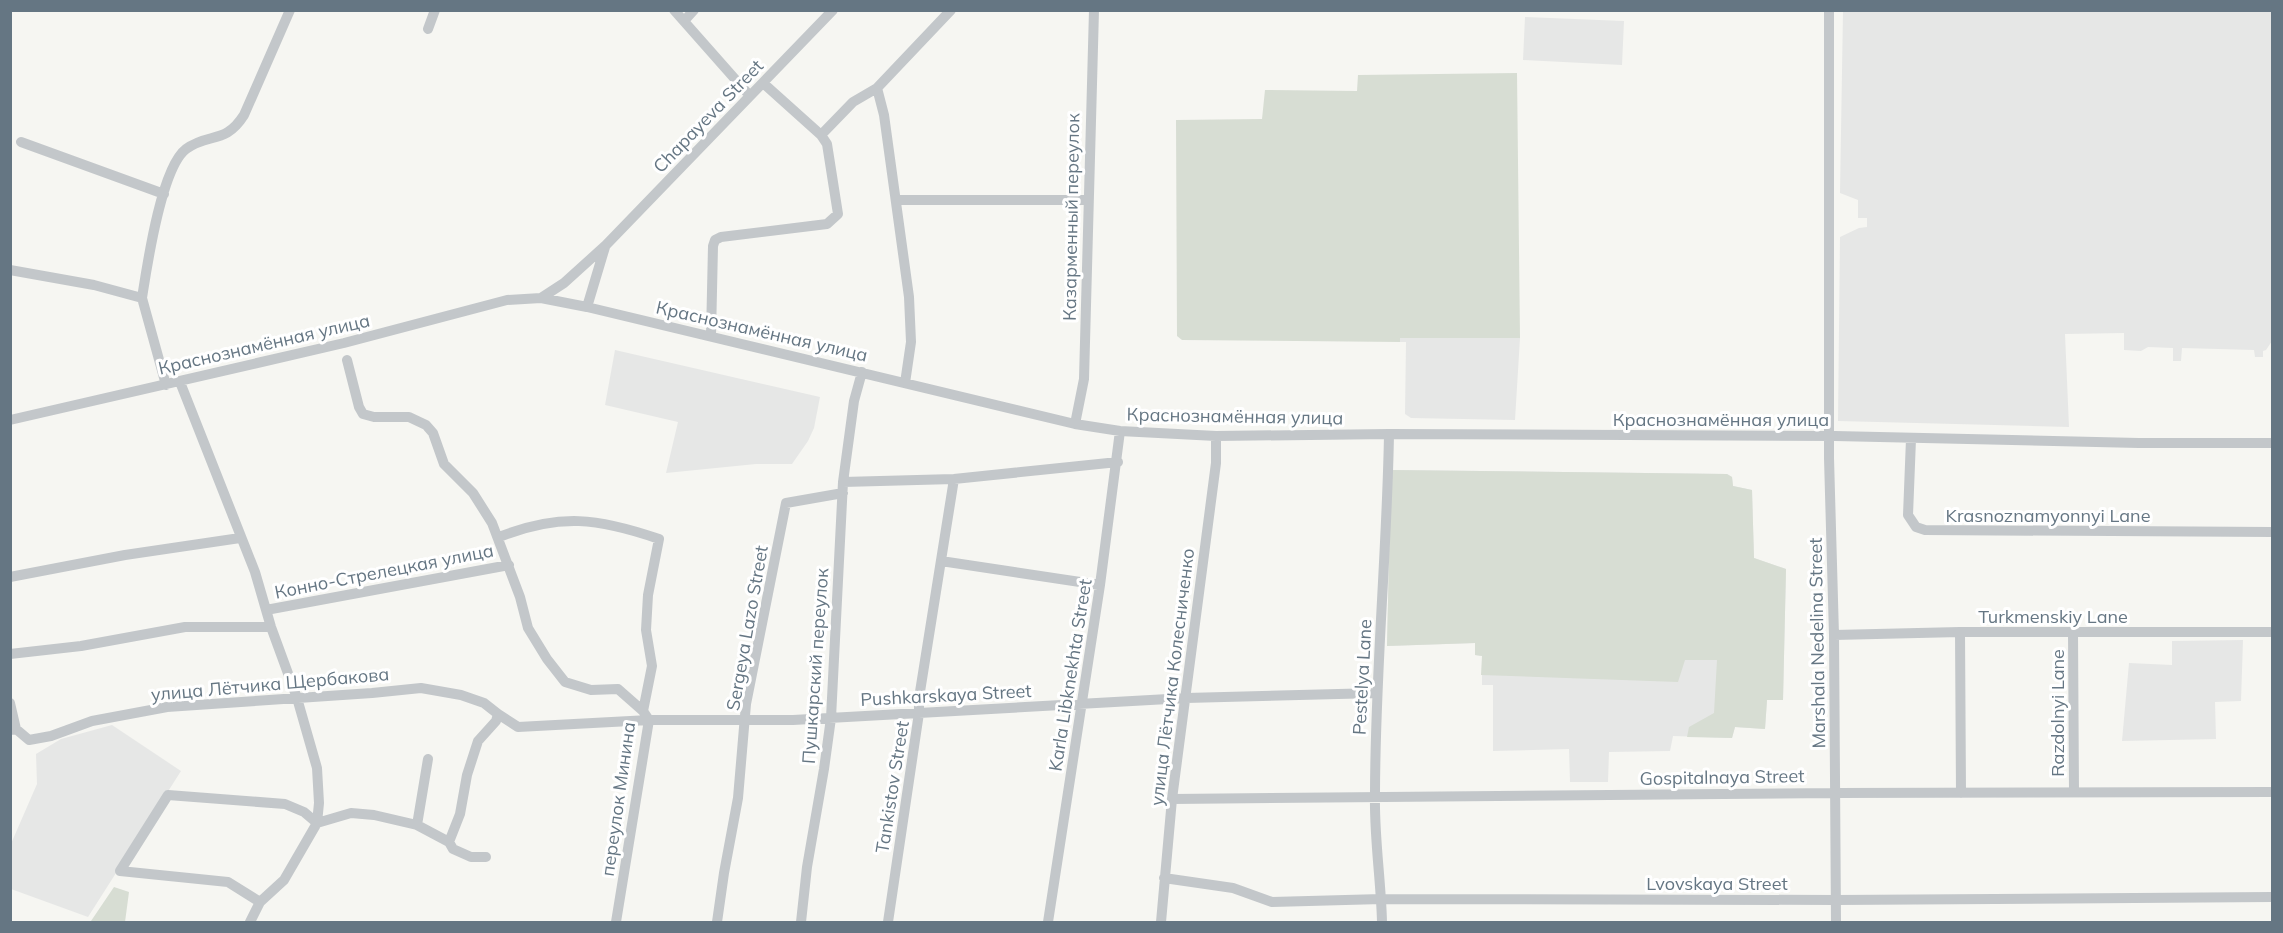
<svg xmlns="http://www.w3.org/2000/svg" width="2283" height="933" font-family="Mulish,sans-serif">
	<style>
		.built { fill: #e6e7e6 }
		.green { fill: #d7ddd3 }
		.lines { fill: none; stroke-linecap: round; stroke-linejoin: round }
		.minor { stroke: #c3c7ca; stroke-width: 10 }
		.labels { text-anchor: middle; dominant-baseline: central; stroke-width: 6; stroke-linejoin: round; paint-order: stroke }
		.street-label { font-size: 18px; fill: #657683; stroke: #fff }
	</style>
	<rect width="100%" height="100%" fill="#f6f6f2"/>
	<path class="built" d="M1843 11H2272V341L2266 350 2263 351V357H2255L2254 350 2182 348 2181 361H2173V348L2148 347 2141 351 2124 350V333L2065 334 2069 427 1838 421 1840 237 1859 228 1867 227V218H1858V200L1840 193Z
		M1525 17 1624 21 1622 65 1523 60Z
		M1400 338H1520L1515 420 1411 418 1405 414 1406 342H1400Z
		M615 350 820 397 814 428 808 441 792 464H756L666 473 678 422 605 405Z
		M1391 470 1727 474 1732 477 1733 486 1752 490 1754 558 1786 569 1783 700H1767L1765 729 1735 727 1732 738 1673 736 1670 751 1609 752 1608 782H1570L1569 749 1493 751V685H1482V656L1475 655V643L1387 646Z
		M2243 640 2241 701 2215 702 2216 739 2122 741 2129 663 2172 665V641Z
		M112 725 181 771 88 917 11 889 10 846 37 784 36 754 61 739Z"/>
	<path class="green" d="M1517 73 1520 338H1400V342L1182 340 1177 336 1176 120 1262 119 1265 90 1357 91 1358 75Z
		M1391 470 1727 474 1732 477 1733 486 1752 490 1754 558 1786 569 1783 700H1767L1765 729 1735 727 1732 738 1687 737 1689 727 1714 713 1717 660H1685L1678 682 1481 675 1482 656 1475 655V643L1387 646Z
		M114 887 129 892 125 922 91 921Z"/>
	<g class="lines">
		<path class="minor" d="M674 10 750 96
			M1829 10V458L1834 635 1836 922
			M684 21 694 10
			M428 29 435 10
			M763 83 821 135 853 102 877 88 884 115 909 297 911 342 905 383
			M877 88 951 10
			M21 142 164 194
			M897 200H1088
			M10 270 94 285 142 298C147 266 161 168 186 149 209 132 225 145 244 115L290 10
			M142 298 166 385
			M541 298 564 283 606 245 833 10
			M587 307 605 247
			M711 336 713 246 715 240 721 237 827 224 838 214 827 144 821 135
			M347 360 359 407 363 414 374 417H409L426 425 433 433 444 464 473 493 492 523 520 597 528 628 547 659 565 682 591 690 618 689 643 711
			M180 382 255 572 271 627 297 698 317 768 319 803 317 823 284 880 260 902 250 922
			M10 420 344 343 507 300 541 298 587 307 1075 424 1120 431 1216 436 1389 434 1835 436 2139 443H2272
			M1075 424 1084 379 1094 10
			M1911 439 1908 515 1916 527 1925 530 2272 532
			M843 482 954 479 1118 462
			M499 537C560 513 598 518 659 539L648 595 646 630 652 666 643 711 649 720 616 922
			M941 561 1100 585
			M10 577 125 555 240 538
			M266 610 509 565
			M1960 632 1961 793
			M2073 633 2074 792
			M1834 635 1960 632H2272
			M10 654 81 646 185 627H271
			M10 703 16 729
			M10 730 16 729 29 740 51 736 92 721 167 707 372 693 421 688 461 695 484 703 498 714 518 727 649 720H793L1186 698 1377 693
			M1172 799 1836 793 2272 792
			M417 825 428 759
			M449 842 460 814 467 775 478 741 496 721 498 714
			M1164 878 1233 888 1272 902 1382 899 1836 900 2272 897
			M260 902 228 882 120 871 168 795 285 804 304 812 317 823 351 813 374 815 417 825 449 842 453 849 471 857H486
			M717 922 724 873 738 798 746 704 786 503 843 493
			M801 922 807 867 824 769 831 718 843 482 854 401 862 372
			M888 922 919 713V698L954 479
			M1048 922 1100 585 1120 431
			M1161 922 1172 799 1216 463V436
			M1382 922C1381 880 1374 837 1375 795 1375 674 1387 554 1389 434"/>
	</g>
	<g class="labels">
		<g class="street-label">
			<text transform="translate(708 116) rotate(-46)">Chapayeva Street</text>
			<text transform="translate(1071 217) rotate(-89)">Казарменный переулок</text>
			<text transform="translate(762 331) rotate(13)">Краснознамённая улица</text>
			<text transform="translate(264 344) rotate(-13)">Краснознамённая улица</text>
			<text transform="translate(1235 416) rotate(1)">Краснознамённая улица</text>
			<text x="1721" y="419">Краснознамённая улица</text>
			<text x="2048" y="515">Krasnoznamyonnyi Lane</text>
			<text transform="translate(384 571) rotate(-11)">Конно-Стрелецкая улица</text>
			<text x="2053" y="616">Turkmenskiy Lane</text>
			<text transform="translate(747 628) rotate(-80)">Sergeya Lazo Street</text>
			<text transform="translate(1817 643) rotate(-91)">Marshala Nedelina Street</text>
			<text transform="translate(815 666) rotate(-86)">Пушкарский переулок</text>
			<text transform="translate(1070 675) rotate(-81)">Karla Libknekhta Street</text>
			<text transform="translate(1172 677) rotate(-83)">улица Лётчика Колесниченко</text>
			<text transform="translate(1362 677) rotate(-87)">Pestelya Lane</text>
			<text transform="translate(270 684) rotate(-5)">улица Лётчика Щербакова</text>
			<text transform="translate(946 695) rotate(-3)">Pushkarskaya Street</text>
			<text transform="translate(2057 713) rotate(-90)">Razdolnyi Lane</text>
			<text transform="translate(1722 777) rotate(-1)">Gospitalnaya Street</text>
			<text transform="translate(892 787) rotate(-81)">Tankistov Street</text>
			<text transform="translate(618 799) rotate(-82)">переулок Минина</text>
			<text x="1717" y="883">Lvovskaya Street</text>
		</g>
	</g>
	<rect width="2283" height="933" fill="none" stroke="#657683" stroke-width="24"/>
</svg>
